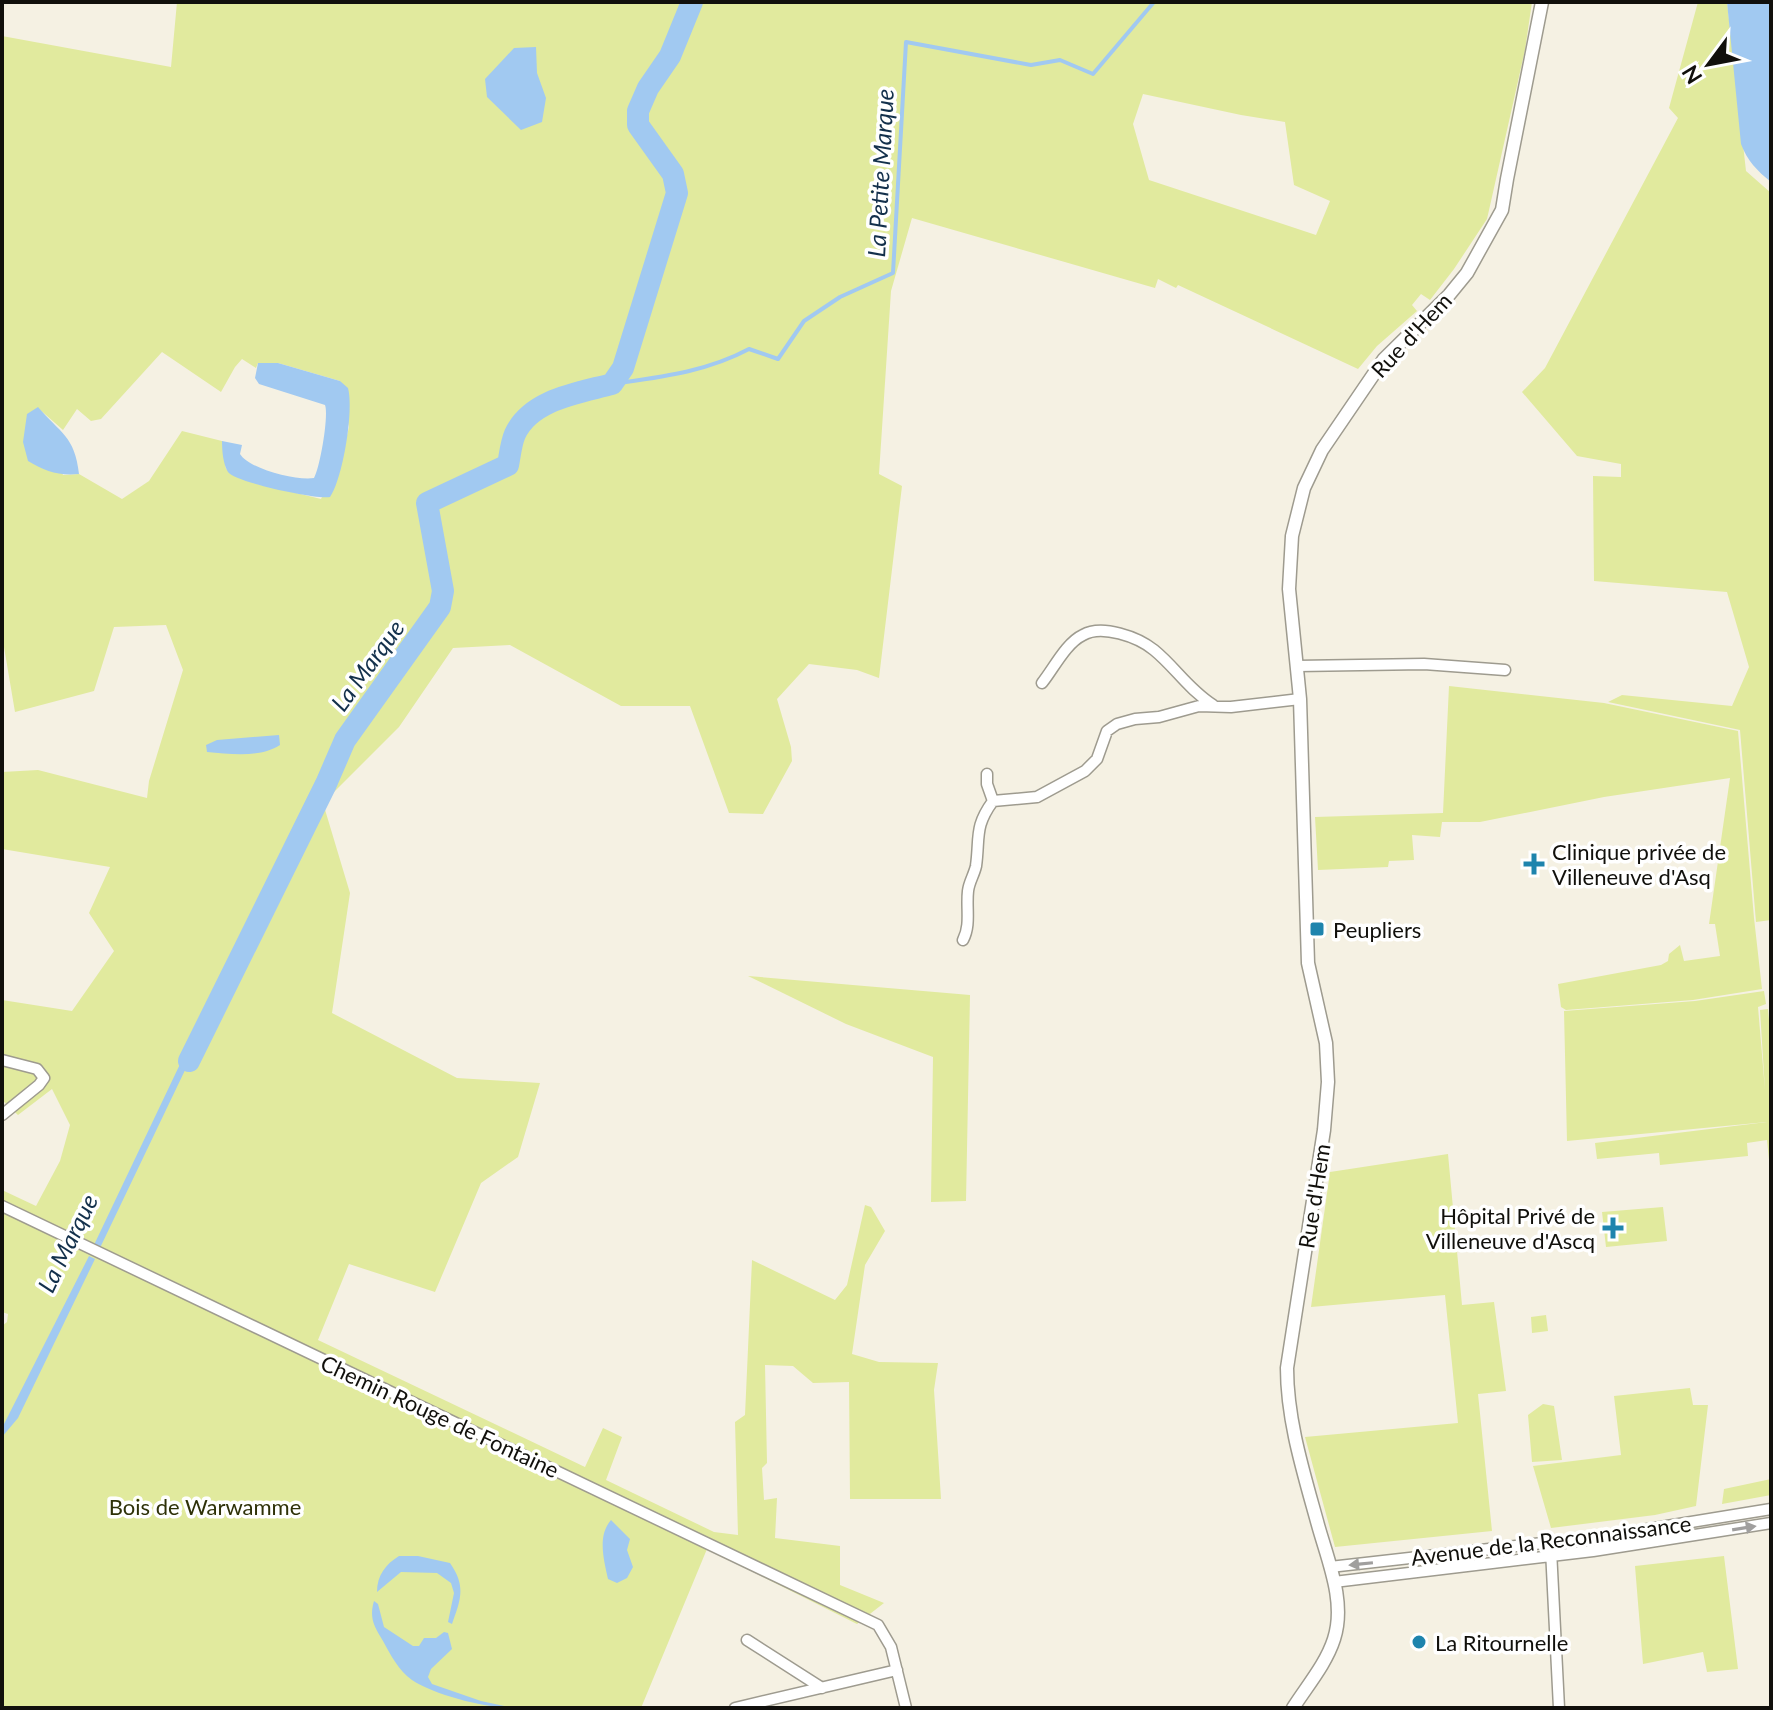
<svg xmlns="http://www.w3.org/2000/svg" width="1773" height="1710" font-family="Lato,sans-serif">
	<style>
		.green { fill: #e1ea9e; fill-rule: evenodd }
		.water { fill: #a1c9f1 }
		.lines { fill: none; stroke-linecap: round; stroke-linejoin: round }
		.stream { stroke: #a1c9f1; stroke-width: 4 }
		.river { stroke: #a1c9f1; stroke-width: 22 }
		.minor-casing { stroke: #9e9b8f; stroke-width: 13 }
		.tertiary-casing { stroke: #9e9b8f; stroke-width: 15 }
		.minor { stroke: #fff; stroke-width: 10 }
		.tertiary { stroke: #fff; stroke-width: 12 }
		.oneway { fill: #a09f9e }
		.poi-dot { fill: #1e84ad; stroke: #fff; stroke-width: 3 }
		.labels { text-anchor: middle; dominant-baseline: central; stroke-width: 7; stroke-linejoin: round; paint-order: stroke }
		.street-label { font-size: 22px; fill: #11100c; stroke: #fff }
		.poi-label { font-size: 22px; fill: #11100c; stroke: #fff; text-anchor: start }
		.park-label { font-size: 22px; fill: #2e3108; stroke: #fff }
		.water-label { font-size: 24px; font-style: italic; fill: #13304b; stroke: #fff }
	</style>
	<rect width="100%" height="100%" fill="#f5f1e3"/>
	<path class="green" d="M177 2H1532L1525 50 1487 219 1454 269 1430 300 1421 294 1412 305 1417 311 1377 346 1358 369 1178 285 1176 288 1158 279 1155 288 912 218 891 291 879 474 902 486 879 678 857 670 809 664 777 699 791 747 792 761 763 814 729 813 690 706H621L510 645 453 648 399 727 323 803 350 893 332 1013 457 1078 540 1083 518 1157 481 1183 435 1292 349 1264 318 1340 585 1467 603 1428 622 1437 606 1480 714 1532 738 1535 735 1422 745 1415 752 1260 835 1300 847 1285 865 1205 871 1207 885 1231 865 1265 852 1354 879 1362 938 1363 934 1390 941 1499H850L849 1382 813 1383 793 1366 765 1365 767 1463 762 1468 764 1500 777 1498 775 1538 840 1546V1585L884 1603 857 1624 707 1549 641 1708H2V1326L7 1322 8 1314 2 1312V1190L36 1206 60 1161 70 1125 52 1089 18 1115 2 1100V1000L72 1011 114 951 89 913 110 867 2 849V772L38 770 147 798 149 781 183 670 166 625 114 627 94 691 15 712 4 647 2 646V36L171 67ZM1143 94 1241 115 1285 122 1294 185 1330 201 1316 235 1149 180 1133 124ZM162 352 221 392 235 367 242 359 256 368 258 363H278L340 381 349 427 342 456 321 499 272 487 226 469 222 441 182 431 149 481 122 499 79 474 63 475 38 408 63 430 77 409 91 421 101 419Z
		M1698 2H1727L1746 171 1771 193V920L1756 922 1740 730 1608 702 1622 695 1732 706 1749 667 1727 592 1594 581 1593 476 1621 477V464L1577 456 1522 392 1545 368 1678 118 1669 108Z
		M1449 686 1604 703 1738 731 1754 918 1762 989 1693 1000 1566 1010 1561 1007 1558 984 1661 965 1668 961 1669 954 1680 945 1684 961 1720 956 1715 924H1709L1730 778 1604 797 1480 822H1442L1440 837 1412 835 1414 860 1389 861 1388 867 1318 870 1315 817 1443 813Z
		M748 976 970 995 966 1201 931 1202 933 1057 846 1024Z
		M1764 991 1766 1004 1758 1007 1765 1090 1760 1010 1768 1009 1771 1040V1179L1767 1140 1747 1143 1748 1156 1660 1165 1659 1153 1597 1159 1595 1143 1767 1122 1567 1141 1564 1011 1695 1001Z
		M1448 1154 1462 1305 1494 1302 1506 1391 1478 1394 1492 1531 1335 1547 1305 1437 1458 1423 1445 1295 1311 1307 1330 1172Z
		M1663 1207 1667 1241 1606 1247 1602 1212Z
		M1546 1315 1548 1331 1532 1333 1531 1317Z
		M1690 1388 1693 1405H1708L1696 1506 1655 1515 1551 1528 1533 1466 1621 1455 1614 1396Z
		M1543 1404 1554 1406 1562 1460 1532 1462 1528 1415Z
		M1771 1479V1495L1722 1504 1724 1489Z
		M1688 1525 1690 1533 1573 1551 1572 1543Z
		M1724 1556 1738 1669 1707 1672 1703 1652 1643 1664 1635 1566Z"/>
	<path class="water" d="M1727 2H1771V182C1757 171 1747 160 1741 144Z
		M536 47 537 73 546 98 542 122 521 130 487 97 485 79 514 48Z
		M258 363H278L340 381 348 388C354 410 343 478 330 497 317 500 234 482 228 472 223 464 222 450 222 441L242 445 240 454C249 469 297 481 314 478 320 468 329 415 325 405L259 384 255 378Z
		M38 407C60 433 75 436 79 474 58 476 45 471 28 461L23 442 27 414Z
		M344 733 351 737 320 788 99 1250 93 1247 290 833 321 770Z
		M279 735 280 745C260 758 231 754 207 752L206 745 217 740Z
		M89 1256 95 1259 18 1418 2 1437V1428Z
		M611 1520 630 1539 627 1550 633 1567 627 1578 617 1583 608 1579C604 1560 597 1536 611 1520Z
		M399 1556H418L450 1563C466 1586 461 1599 452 1624L448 1622 454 1593 451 1583 437 1573 401 1572 377 1592C377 1575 386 1564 399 1556Z
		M374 1601 378 1604 384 1627 413 1646H419L424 1638H436L444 1632 448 1633 452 1649 431 1669 428 1677 432 1684 481 1701 513 1708C486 1708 434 1695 412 1680 399 1671 390 1654 383 1641 374 1626 369 1618 374 1601Z"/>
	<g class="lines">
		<path class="stream" d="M612 384C660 377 706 372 749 349L778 359 804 321 840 297 893 273 906 42 1031 65 1060 60 1093 74 1154 2"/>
		<path class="river" d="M189 1061 326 784 345 740 440 607 443 591 427 503 508 465C510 455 511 443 515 434 531 399 579 393 612 384L623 368 677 193 673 174 638 125V111L648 88 670 56 692 2"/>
		<defs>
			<path id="minor" d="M1297 666 1424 664 1505 670
				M1042 683C1054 668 1066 643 1083 635 1102 624 1138 637 1154 650 1175 667 1188 689 1213 705
				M993 801 1037 797 1085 771 1097 759 1107 731 1117 724 1135 719 1159 717 1199 706 1231 707 1300 699
				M963 940C971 925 966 908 968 891 969 882 974 875 976 866 980 837 974 827 993 801L987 784V774
				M2 1060 37 1069 44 1078 39 1085 2 1115
				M2 1206 878 1625 891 1647 906 1708
				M1551 1550 1559 1708
				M1330 1567 1605 1536 1771 1509
				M1334 1582 1593 1551 1771 1523
				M747 1640 822 1688
				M735 1708 897 1670"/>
			<path id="tertiary" d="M1293 1708C1307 1686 1326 1664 1334 1639 1346 1602 1328 1561 1318 1525 1304 1474 1287 1421 1287 1368L1324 1130 1328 1082 1326 1043 1308 963 1300 699 1289 589 1292 536 1304 488 1322 450 1384 359 1449 295 1467 273 1502 210 1507 179 1542 2"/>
		</defs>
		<use href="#minor" class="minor-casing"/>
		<use href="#tertiary" class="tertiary-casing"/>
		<use href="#minor" class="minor"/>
		<use href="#tertiary" class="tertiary"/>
	</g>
	<defs><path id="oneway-solid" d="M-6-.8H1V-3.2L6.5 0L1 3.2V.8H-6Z" transform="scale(2)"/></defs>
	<g class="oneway">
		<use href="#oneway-solid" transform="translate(1744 1528) rotate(-9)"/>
		<use href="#oneway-solid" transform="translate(1361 1564) rotate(174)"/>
	</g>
	<g class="poi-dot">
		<path d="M1530 852h8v8h8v8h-8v8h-8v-8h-8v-8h8z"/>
		<rect x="1309" y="921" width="16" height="16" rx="4"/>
		<path d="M1609 1216h8v8h8v8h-8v8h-8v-8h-8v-8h8z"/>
		<circle cx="1419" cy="1642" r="8"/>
	</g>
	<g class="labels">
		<g class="street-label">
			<text transform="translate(1411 335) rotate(-47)">Rue d'Hem</text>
			<text transform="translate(1314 1196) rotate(-81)">Rue d'Hem</text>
			<text transform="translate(440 1416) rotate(25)">Chemin Rouge de Fontaine</text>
			<text transform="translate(1551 1540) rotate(-7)">Avenue de la Reconnaissance</text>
		</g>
		<g class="poi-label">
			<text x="1552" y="851">Clinique privée de<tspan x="1552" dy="25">Villeneuve d'Asq</tspan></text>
			<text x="1333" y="929">Peupliers</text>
			<text x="1595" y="1215" text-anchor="end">Hôpital Privé de<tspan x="1595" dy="25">Villeneuve d'Ascq</tspan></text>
			<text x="1435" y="1642">La Ritournelle</text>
		</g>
		<g class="park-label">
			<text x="205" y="1506">Bois de Warwamme</text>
		</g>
		<g class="water-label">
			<text transform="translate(880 173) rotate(-87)">La Petite Marque</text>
			<text transform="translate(367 665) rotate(-54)">La Marque</text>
			<text transform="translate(67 1243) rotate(-64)">La Marque</text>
		</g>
	</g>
	<rect width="1773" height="1710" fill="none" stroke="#11100c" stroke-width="8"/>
	<g transform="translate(1709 64) rotate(238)" stroke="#ffffff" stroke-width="6" paint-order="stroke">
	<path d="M0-6L14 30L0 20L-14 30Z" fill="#11100c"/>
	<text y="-12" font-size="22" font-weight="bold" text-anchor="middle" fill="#11100c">N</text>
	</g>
</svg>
